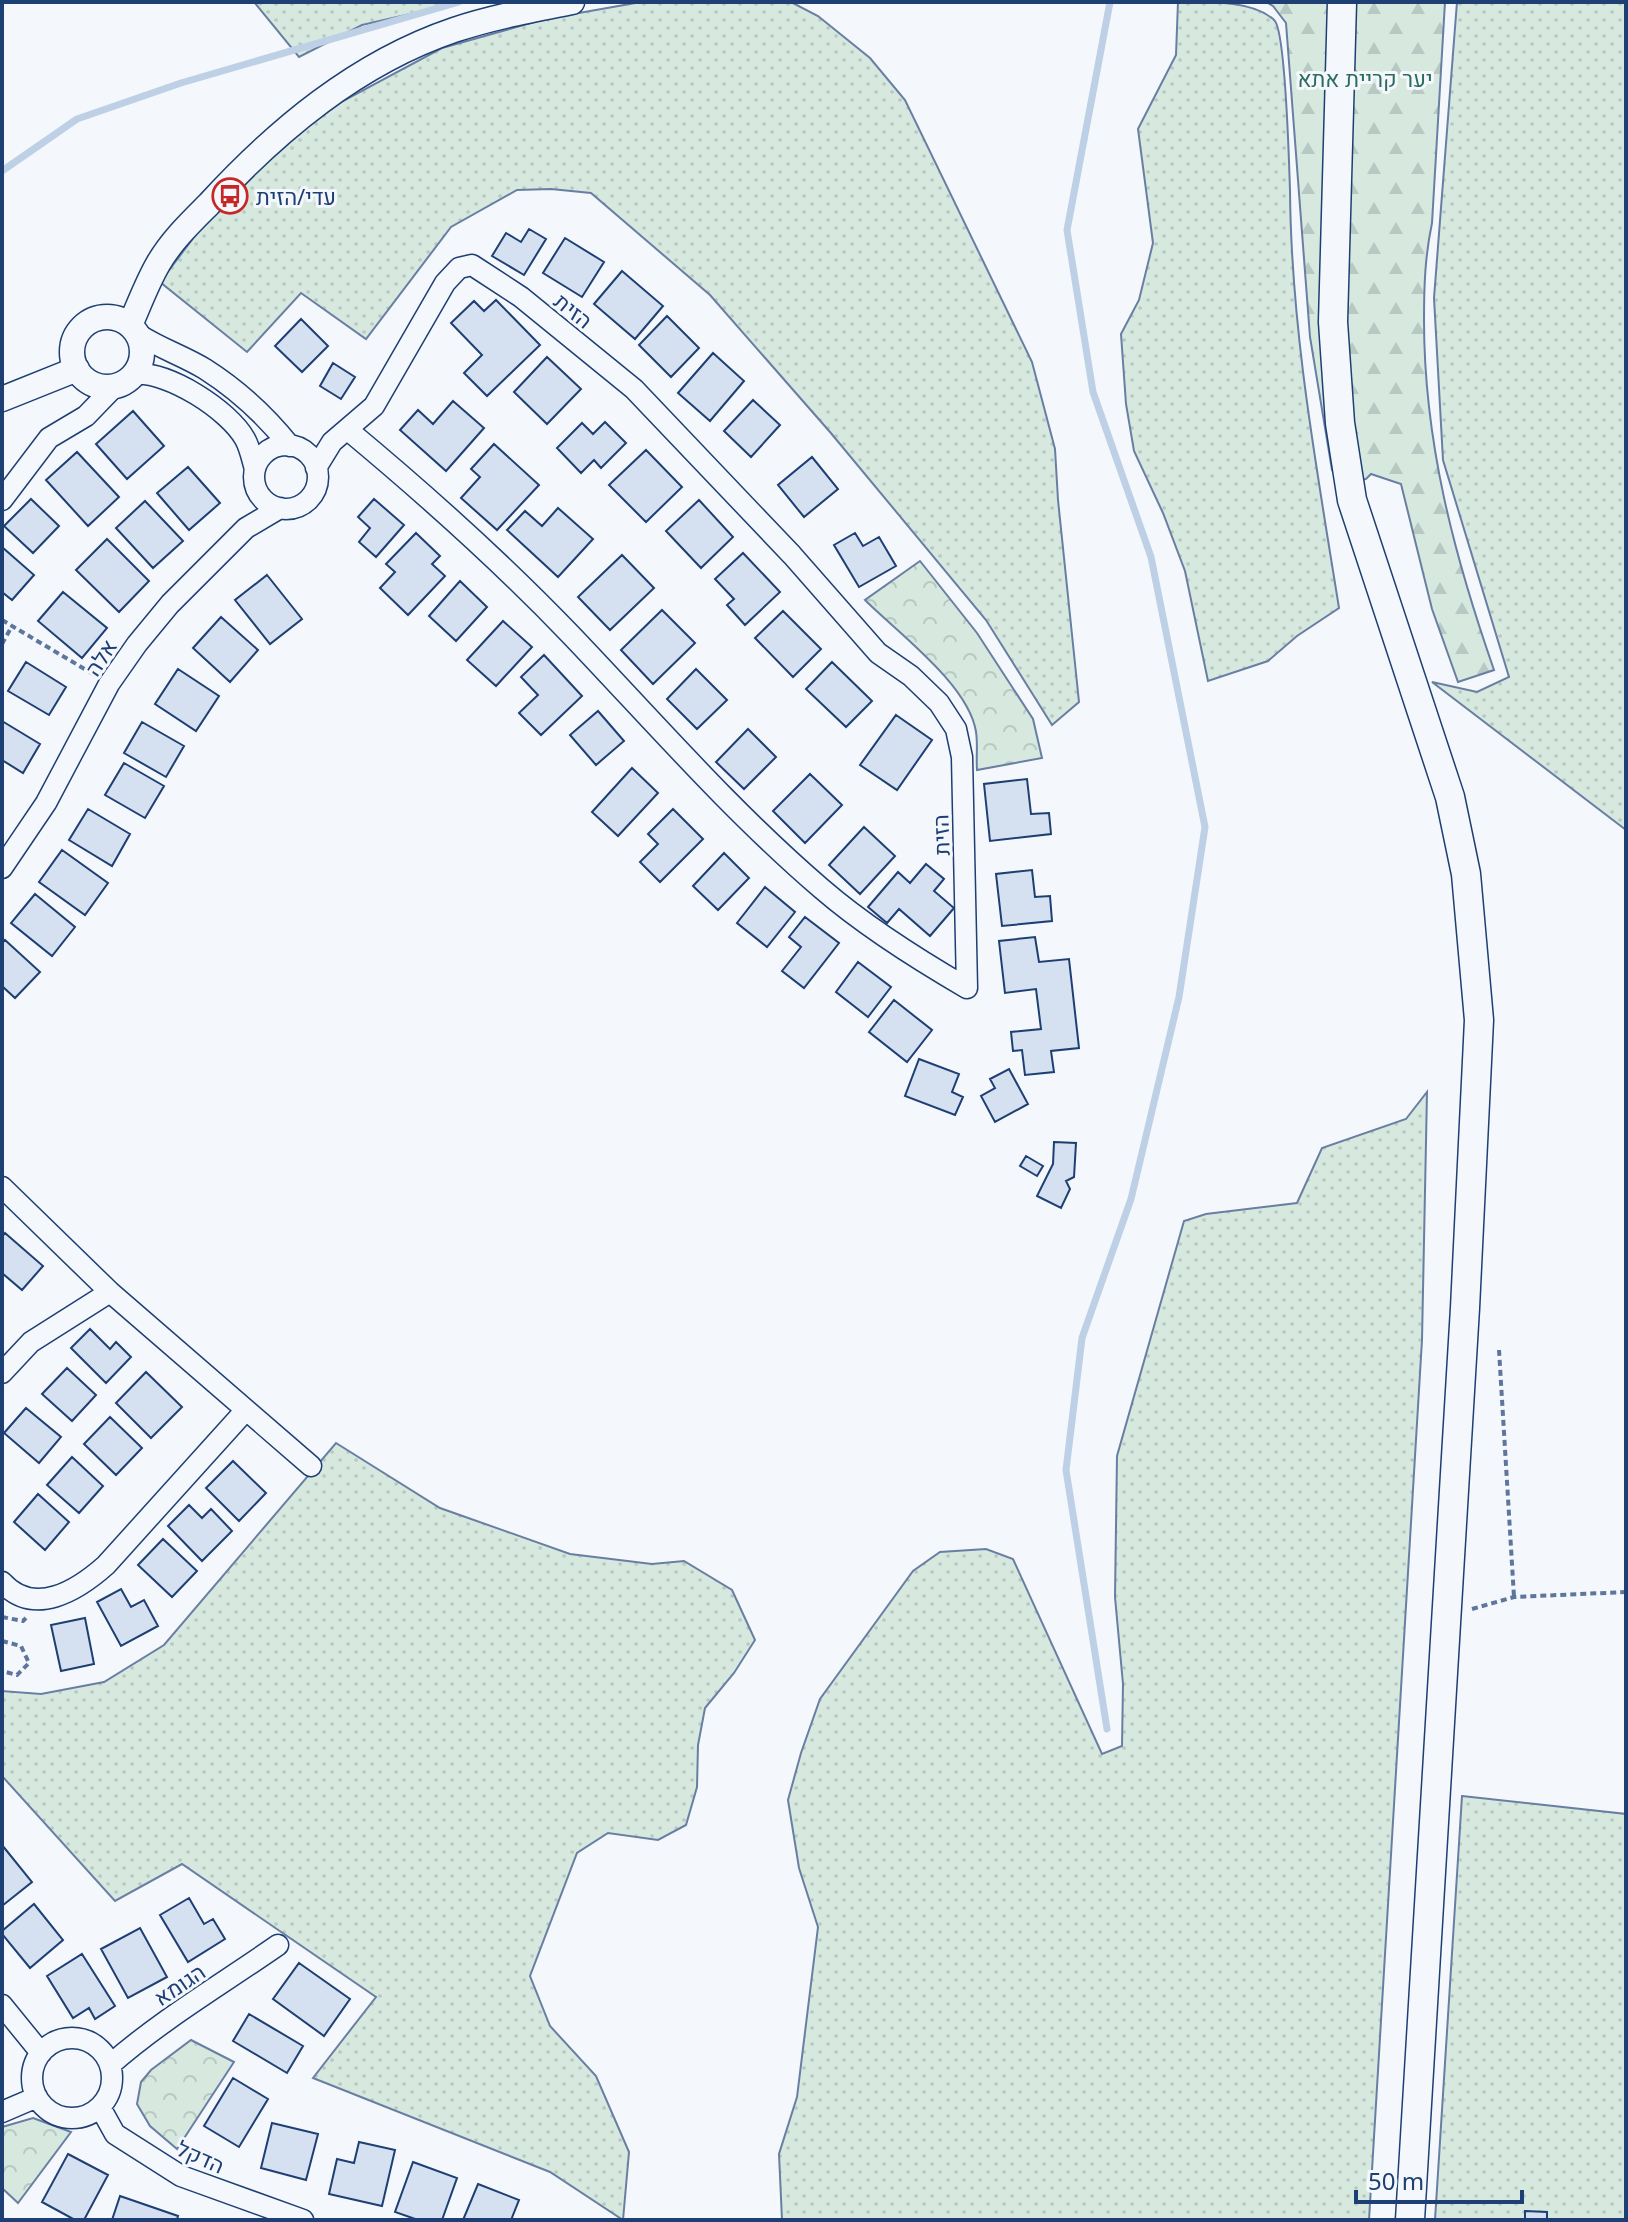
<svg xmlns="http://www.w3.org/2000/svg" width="1628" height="2222" font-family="'Noto Sans',Heebo,sans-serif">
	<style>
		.grass { fill: url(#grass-dots); stroke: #687fa3; stroke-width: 2 }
		.forest { fill: url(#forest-firs); stroke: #687fa3; stroke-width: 2 }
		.park { fill: url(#park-crowns); stroke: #687fa3; stroke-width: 2 }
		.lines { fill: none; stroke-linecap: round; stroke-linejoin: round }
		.stream { stroke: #bed0e5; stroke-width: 7 }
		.building { fill: #d5e0f0; stroke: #1d3f73; stroke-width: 2 }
		.minor-casing { stroke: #1d3f73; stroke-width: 23 }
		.tertiary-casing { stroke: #1d3f73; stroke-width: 27 }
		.secondary-casing { stroke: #1d3f73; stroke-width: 31 }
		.path { stroke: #5e769c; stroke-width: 4; stroke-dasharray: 6 4; stroke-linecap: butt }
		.minor { stroke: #f4f7fb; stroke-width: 20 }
		.tertiary { stroke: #f4f7fb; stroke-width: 24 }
		.secondary { stroke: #f4f7fb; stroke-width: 28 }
		.labels { text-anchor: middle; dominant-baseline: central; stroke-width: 6; stroke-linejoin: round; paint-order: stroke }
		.park-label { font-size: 22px; fill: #2c6c60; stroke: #f4f7fb }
		.poi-label { font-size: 22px; fill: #1d3f73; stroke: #f4f7fb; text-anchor: start }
		.street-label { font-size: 22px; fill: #1d3f73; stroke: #f4f7fb }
	</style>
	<defs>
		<pattern id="grass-dots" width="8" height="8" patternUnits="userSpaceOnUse" patternTransform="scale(2)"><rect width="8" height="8" fill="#d7e8df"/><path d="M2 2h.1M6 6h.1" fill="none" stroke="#b8c8c3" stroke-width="1.8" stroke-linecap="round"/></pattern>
		<pattern id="forest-firs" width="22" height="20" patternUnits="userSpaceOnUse" patternTransform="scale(2)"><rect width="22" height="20" fill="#d7e8df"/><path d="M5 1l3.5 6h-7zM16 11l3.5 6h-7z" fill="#b8c8c3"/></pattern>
		<pattern id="park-crowns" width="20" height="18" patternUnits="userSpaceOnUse" patternTransform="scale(2)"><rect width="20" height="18" fill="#d7e8df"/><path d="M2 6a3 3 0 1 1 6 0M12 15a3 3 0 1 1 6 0" fill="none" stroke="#b8c8c3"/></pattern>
	</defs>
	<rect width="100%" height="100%" fill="#f4f7fb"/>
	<path class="grass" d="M254 2H463L362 25 299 57Z
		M641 2H791L818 16 870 58 905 100 1032 362 1055 449 1058 500 1079 702 1052 725 986 620 830 432 710 295 591 193 551 189 517 190 451 227 366 339 301 293 247 352 160 282 207 220 272 152 341 102 442 48 545 19Z
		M1178 2C1209 2 1255 0 1275 21 1286 37 1289 164 1290 190 1291 330 1317 470 1339 608L1297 636 1268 661 1208 681 1185 571 1163 513 1134 451 1126 404 1121 334 1139 300 1153 243 1138 129 1176 55Z
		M1457 2H1626V830L1432 682 1477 692 1509 677 1443 460 1434 298Z
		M1427 1092 1422 1340 1369 2220H782L779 2154 797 2097 818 1927 799 1868 788 1800 801 1753 820 1699 913 1571 940 1552 986 1549 1013 1559 1102 1754 1122 1746 1123 1684 1115 1597 1117 1456 1184 1221 1206 1214 1297 1203 1322 1148 1406 1119Z
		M336 1443 440 1508 570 1554 652 1564 684 1561 732 1590 755 1640 734 1673 705 1708 698 1745 697 1787 686 1825 658 1840 608 1833 577 1853 530 1976 550 2026 596 2076 629 2152 623 2220 550 2172 313 2078 376 1997 182 1864 115 1901 2 1776V1691L41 1694 104 1682 164 1645Z
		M1462 1796 1626 1814V2220H1435Z"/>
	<path class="forest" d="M1266 2H1445L1432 223C1425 256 1424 286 1424 320 1424 442 1454 555 1494 670L1458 682 1432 609 1401 484 1371 474 1366 479 1351 484 1335 475 1332 470 1310 337 1286 23 1273 6Z"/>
	<path class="park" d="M920 561 977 633 1033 719 1042 758 977 770C976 757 978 744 976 732 969 685 898 633 865 600Z
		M191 2040 234 2062 177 2149 150 2126 137 2104 141 2082 151 2070Z
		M33 2118 71 2132 18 2203 2 2188V2127Z"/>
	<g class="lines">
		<path class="stream" d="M2 171 77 119 181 83 459 2
			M1107 1729 1066 1470 1082 1338 1131 1199 1179 997 1205 827 1151 557 1093 392 1067 230 1110 2"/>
	</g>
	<path class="building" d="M529 229 546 239 524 275 492 256 506 233 521 242Z
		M565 238 604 262 582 297 543 273Z
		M622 271 663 306 635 339 594 304Z
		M496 300 540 345 487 396 464 373 482 355 451 323 474 301 484 311Z
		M667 316 699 348 671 377 639 345Z
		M301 319 328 346 302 372 275 346Z
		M713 353 744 381 710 421 678 393Z
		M547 357 581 389 547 424 514 392Z
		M333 363 355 377 341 399 320 386Z
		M753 400 780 425 751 457 724 431Z
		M453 401 484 428 446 471 400 430 418 410 433 424Z
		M133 411 164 446 127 479 96 444Z
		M605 422 626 443 601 468 594 460 581 473 557 448 582 423 593 434Z
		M494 444 539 485 497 530 461 498 480 477 471 469Z
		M646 450 682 487 646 522 609 485Z
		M77 452 119 497 88 526 46 480Z
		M812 457 838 489 804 517 778 485Z
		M188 467 220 503 189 530 157 493Z
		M31 499 59 526 33 553 4 526Z
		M374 499 404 525 376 557 359 542 370 528 358 517Z
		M699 500 733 537 701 568 666 531Z
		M145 501 183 541 153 568 116 528Z
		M558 508 593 539 558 577 507 530 525 511 542 526Z
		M416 533 440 556 432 564 445 576 408 615 380 588 395 572 386 564Z
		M855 533 863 546 879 537 896 566 859 587 834 545Z
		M107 539 149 581 119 612 76 570Z
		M2 547 34 575 12 600 2 592Z
		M743 553 780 592 745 625 727 605 734 599 715 579Z
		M622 555 654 588 610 630 578 597Z
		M267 575 302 619 270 644 235 600Z
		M460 581 487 607 456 641 429 616Z
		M63 592 107 628 82 658 38 621Z
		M662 610 695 643 653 684 621 650Z
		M783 611 821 649 793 677 755 638Z
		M221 617 258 650 230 682 193 648Z
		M503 621 532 647 496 686 467 660Z
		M544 655 582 696 541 735 519 713 538 695 521 677Z
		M26 662 66 687 49 715 8 691Z
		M832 662 872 701 846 727 806 689Z
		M178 669 219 696 196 731 155 704Z
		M696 669 727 700 697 729 667 699Z
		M598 711 624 741 596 765 570 735Z
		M896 715 932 740 897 790 860 765Z
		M2 721 40 744 23 773 2 760Z
		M142 722 184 746 166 777 124 753Z
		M748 729 776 757 744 789 716 762Z
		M124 763 164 786 145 818 105 795Z
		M632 768 658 793 618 836 592 812Z
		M810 774 842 805 805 843 773 811Z
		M1027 779 1031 814 1049 813 1051 834 990 841 984 784Z
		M88 809 130 834 112 866 69 840Z
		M673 809 703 839 660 882 640 862 658 844 648 834Z
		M864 827 895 856 860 894 829 865Z
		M62 850 108 883 85 915 39 882Z
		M724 853 749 878 718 910 693 886Z
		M926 864 944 879 934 891 954 908 930 936 899 909 887 923 868 907 898 872 910 883Z
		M1032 870 1035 897 1050 896 1052 921 1002 926 996 874Z
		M765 887 795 912 767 947 737 923Z
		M35 894 75 927 52 956 11 923Z
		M805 917 839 943 804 988 782 971 801 947 789 937Z
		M1035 937 1039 962 1069 959 1079 1048 1051 1051 1054 1072 1025 1075 1022 1050 1013 1051 1011 1032 1041 1029 1036 989 1005 993 999 941Z
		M5 940 40 972 15 998 2 986V943Z
		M858 962 891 987 868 1017 836 992Z
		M894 1000 932 1030 907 1062 869 1032Z
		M919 1059 959 1074 952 1092 963 1097 955 1115 905 1096Z
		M1009 1069 1028 1104 995 1122 981 1096 995 1088 990 1079Z
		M1054 1142 1076 1143 1074 1177 1066 1181 1070 1189 1061 1208 1037 1196 1053 1164Z
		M1026 1156 1043 1166 1037 1176 1020 1166Z
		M5 1233 43 1266 22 1290 2 1273V1237Z
		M90 1329 110 1349 116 1342 131 1357 106 1383 71 1348Z
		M67 1368 96 1395 72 1421 42 1394Z
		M146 1372 182 1407 151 1438 116 1403Z
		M26 1408 61 1437 39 1463 4 1433Z
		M110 1417 142 1448 116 1475 84 1444Z
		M72 1457 103 1486 79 1513 47 1485Z
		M233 1461 266 1493 239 1521 206 1488Z
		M38 1494 69 1522 45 1550 14 1522Z
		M189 1505 202 1518 211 1509 232 1531 202 1561 168 1526Z
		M163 1539 197 1571 172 1597 138 1565Z
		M121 1589 131 1607 144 1600 158 1626 121 1646 97 1602Z
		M85 1618 94 1664 61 1671 51 1625Z
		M2 1845 32 1882 2 1906Z
		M189 1898 204 1924 213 1919 225 1939 188 1962 160 1915Z
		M34 1904 63 1940 30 1968 2 1934V1931Z
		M140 1928 167 1977 128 1998 101 1949Z
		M82 1954 115 2006 95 2019 89 2008 73 2018 47 1976Z
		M299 1963 350 1999 324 2036 273 1999Z
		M249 2014 303 2046 287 2073 233 2041Z
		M233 2078 268 2099 239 2147 204 2126Z
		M272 2123 318 2134 306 2180 261 2168Z
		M359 2142 395 2150 382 2206 329 2194 337 2159 354 2163Z
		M68 2154 108 2175 84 2220H75L42 2202Z
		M413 2162 457 2178 442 2220H418L395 2212Z
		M478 2184 519 2200 511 2220H463Z
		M120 2196 178 2216 177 2220H112Z
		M1525 2211 1547 2212V2220H1525Z"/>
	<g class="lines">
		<defs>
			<path id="minor" d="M138 334C159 348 184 356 205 369 238 390 266 416 290 446
				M131 378 135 374C168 371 229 410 245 439 250 448 252 459 255 469
				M254 477a32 32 0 1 1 64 0a32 32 0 1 1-64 0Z
				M316 468 332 442 374 406 445 283 459 268 472 265 521 297 634 389 792 555 878 653 911 676 939 703 956 729 962 757 967 988C917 959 866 927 822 889 732 812 653 721 571 635 501 562 425 494 348 430
				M2 500 49 438 86 416 115 386
				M2 868 46 803 109 684 137 644 170 604 246 528 280 508
				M2 1187 110 1292 311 1466
				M2 1373 31 1342 110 1292
				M2 1582C34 1618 78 1590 106 1565L245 1411
				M2 2005 41 2053
				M32 2078a40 40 0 1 1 80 0a40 40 0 1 1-80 0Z
				M110 2065C161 2020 222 1984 278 1945
				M100 2107 115 2134 181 2176 303 2220
				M2 2112 37 2097"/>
			<path id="tertiary" d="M72 352a35 35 0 1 1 70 0a35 35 0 1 1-70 0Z
				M130 325C139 305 147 283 158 264 171 241 191 222 209 204 277 130 357 63 454 30 493 17 532 10 572 2
				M2 399 77 369"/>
			<path id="secondary" d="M1342 2 1333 322 1340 423 1352 500 1450 797 1466 874 1479 1020 1465 1308 1410 2220"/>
		</defs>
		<use href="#minor" class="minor-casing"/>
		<use href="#tertiary" class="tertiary-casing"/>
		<use href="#secondary" class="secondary-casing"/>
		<path class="path" d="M2 620 93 674
			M2 644 12 626
			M1499 1350 1514 1597
			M1472 1609 1514 1597 1626 1592
			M2 1617 23 1621 26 1618
			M2 1641 21 1646 29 1663 17 1675 2 1671"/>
		<use href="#minor" class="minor"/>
		<use href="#tertiary" class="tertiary"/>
		<use href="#secondary" class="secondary"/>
	</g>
	<defs>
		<symbol id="bus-ring" viewBox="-11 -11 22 22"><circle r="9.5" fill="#f4f7fb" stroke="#c62828" stroke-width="1.5"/><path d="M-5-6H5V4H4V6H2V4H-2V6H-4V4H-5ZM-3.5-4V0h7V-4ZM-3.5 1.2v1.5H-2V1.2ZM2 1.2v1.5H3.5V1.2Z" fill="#c62828"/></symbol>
	</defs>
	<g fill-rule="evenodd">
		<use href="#bus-ring" x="210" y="176" width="40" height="40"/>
	</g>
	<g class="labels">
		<g class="park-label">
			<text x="1365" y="78">יער קריית אתא</text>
		</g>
		<g class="poi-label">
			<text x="256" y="196">עדי/הזית</text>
		</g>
		<g class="street-label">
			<text transform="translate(574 310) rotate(39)">הזית</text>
			<text transform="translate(100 657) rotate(-57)">אלה</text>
			<text transform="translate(940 835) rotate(-92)">הזית</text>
			<text transform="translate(179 1984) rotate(-34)">הגומא</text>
			<text transform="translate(201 2156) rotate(24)">הדקל</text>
		</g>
	</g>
	<rect width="1628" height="2222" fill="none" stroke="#1d3f73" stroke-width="8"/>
	<path d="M1356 2190v12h166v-12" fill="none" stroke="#1d3f73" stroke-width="4"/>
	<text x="1368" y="2190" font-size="24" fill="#1d3f73" stroke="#f4f7fb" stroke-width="6" paint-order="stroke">50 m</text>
</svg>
